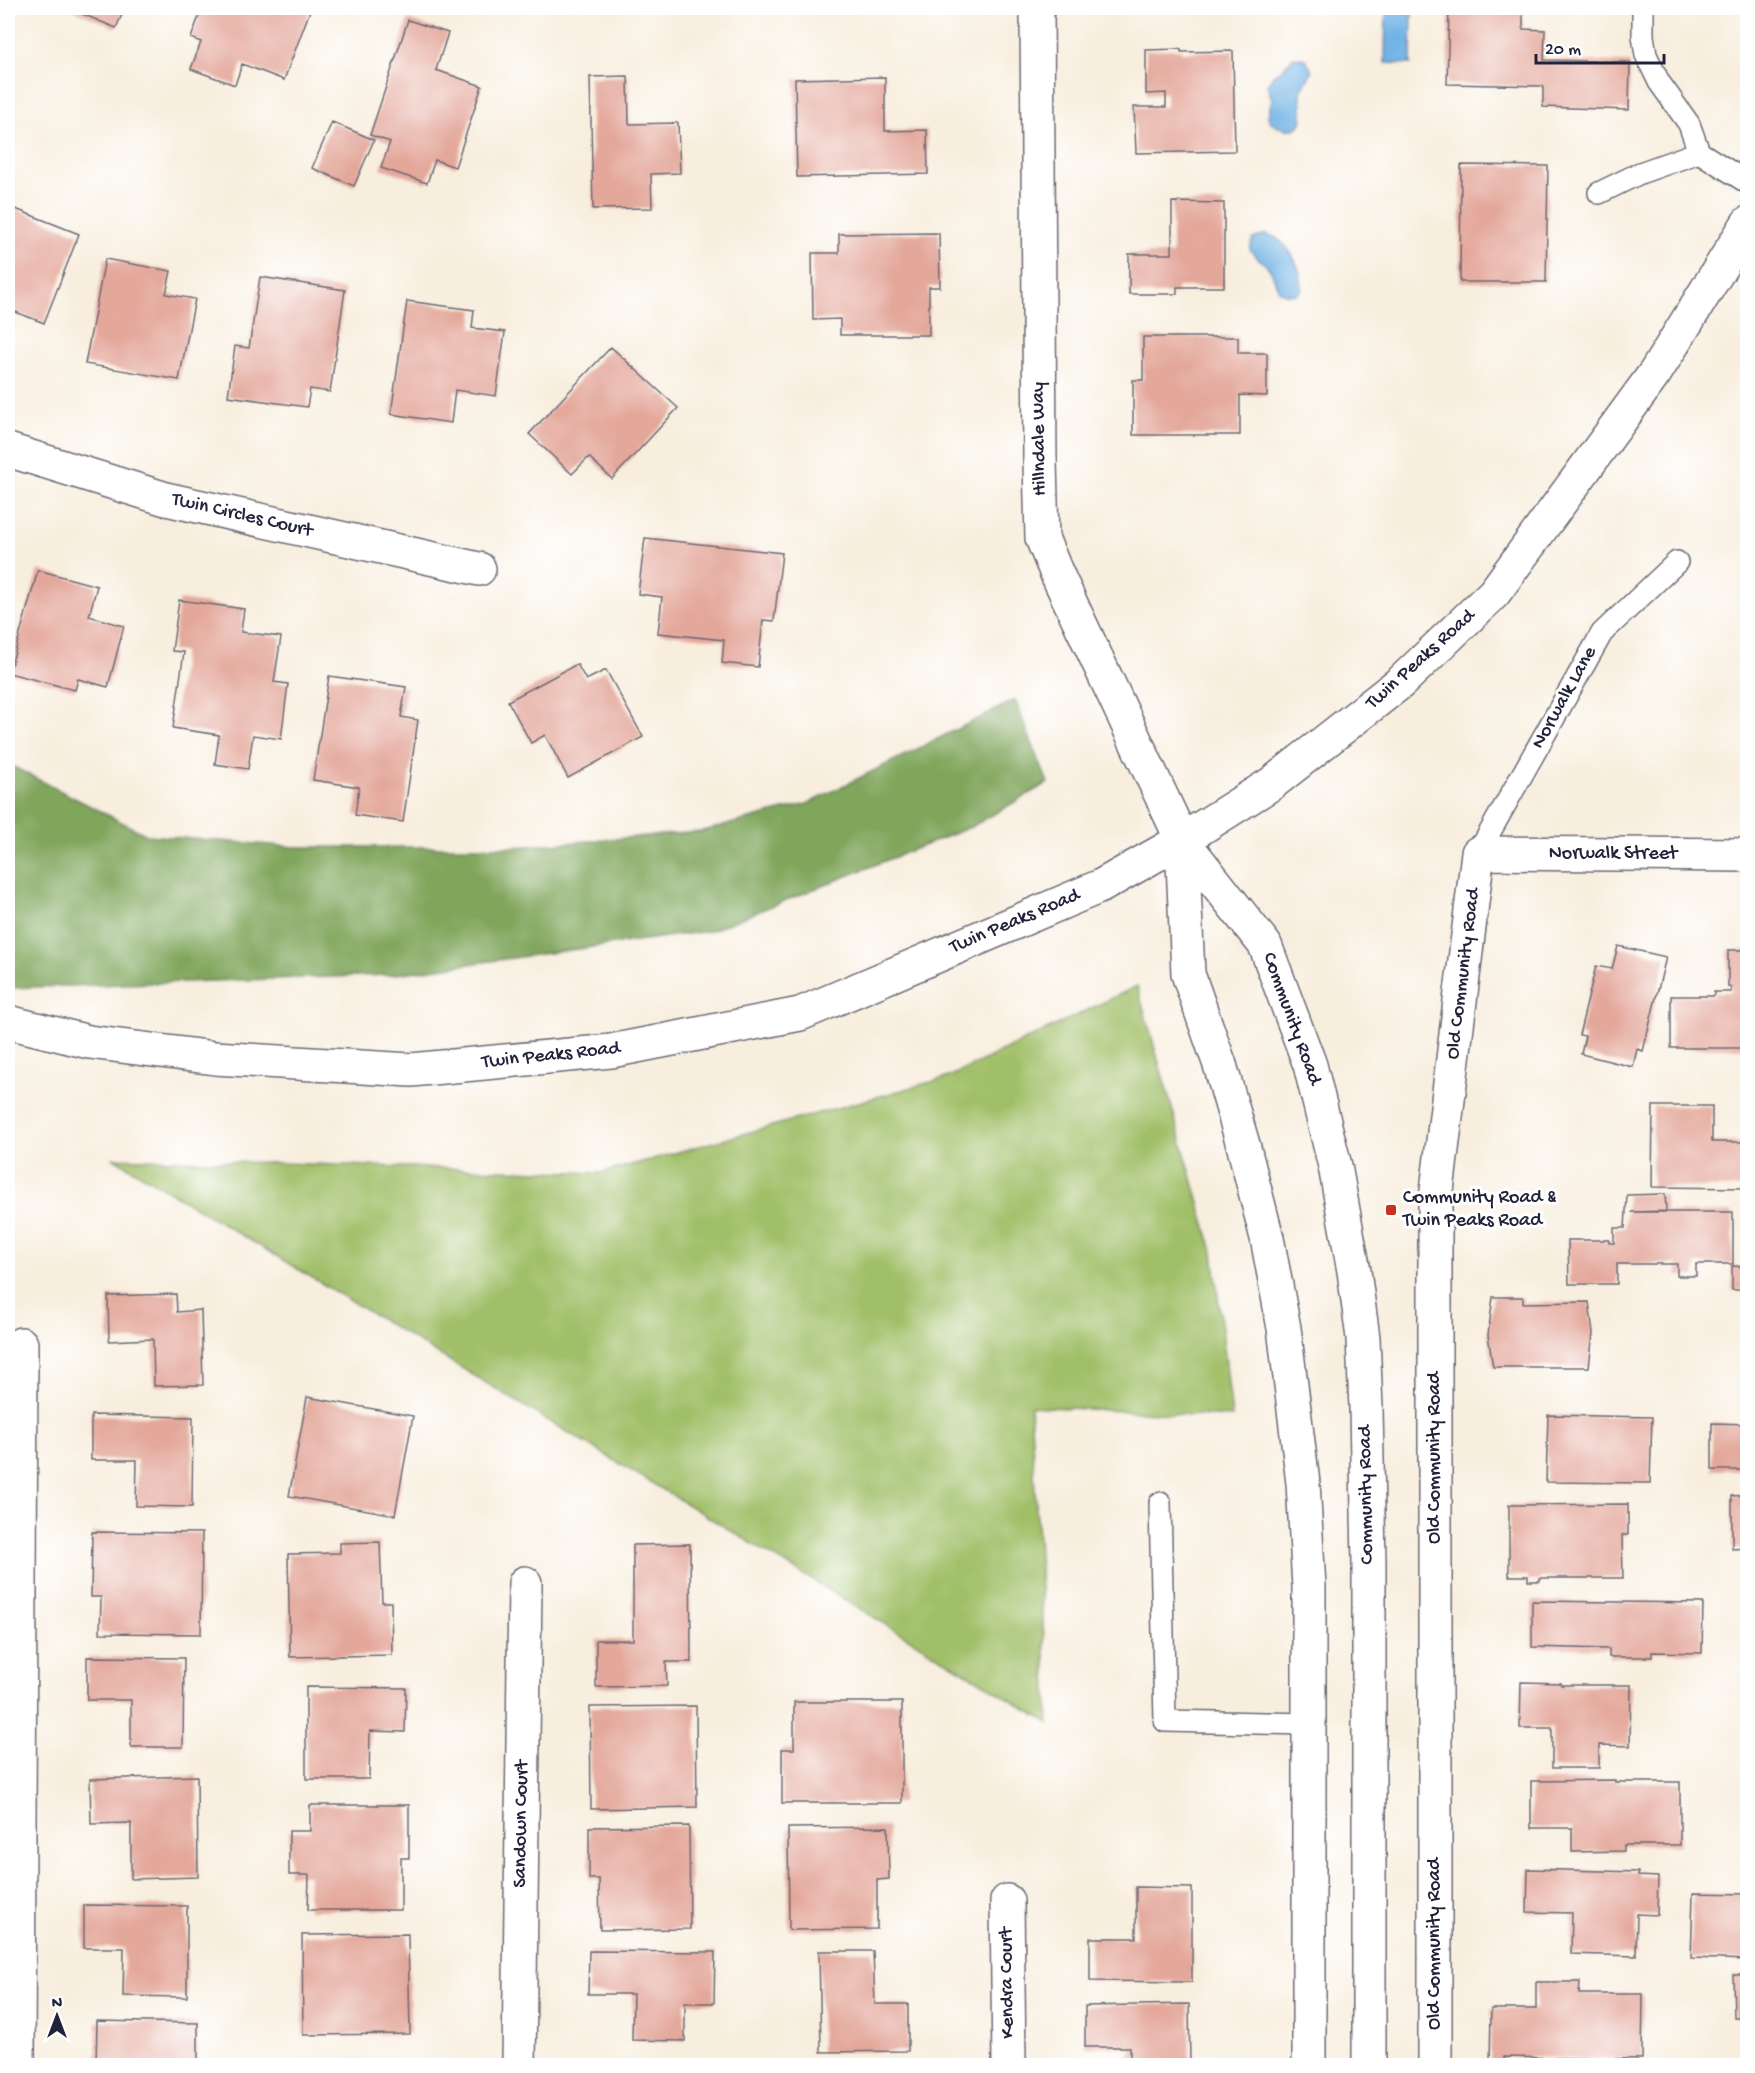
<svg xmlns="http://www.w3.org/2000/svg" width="1755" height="2073" font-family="'Gochi Hand',sans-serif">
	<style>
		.green { fill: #a0bf68; stroke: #617052; stroke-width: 1.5 }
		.forest { fill: #80a65c; stroke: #51644c; stroke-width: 1.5 }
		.water { fill: #71b2e5; stroke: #4a6a90; stroke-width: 1.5 }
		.building { fill: #e4a89b }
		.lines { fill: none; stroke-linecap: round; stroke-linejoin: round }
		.lane-casing { stroke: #6d6974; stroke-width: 24 }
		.street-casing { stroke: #6d6974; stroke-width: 36 }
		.secondary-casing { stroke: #6d6974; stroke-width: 36 }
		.primary-casing { stroke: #6d6974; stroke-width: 36 }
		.lane { stroke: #fff; stroke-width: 21 }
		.street { stroke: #fff; stroke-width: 33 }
		.secondary { stroke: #fff; stroke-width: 33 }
		.primary { stroke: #fff; stroke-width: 33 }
		.poi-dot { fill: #c8321e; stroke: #fff; stroke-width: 2 }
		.labels { text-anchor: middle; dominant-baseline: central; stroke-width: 6; stroke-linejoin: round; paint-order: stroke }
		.street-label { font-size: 20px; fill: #22223b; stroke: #fff }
		.poi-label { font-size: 20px; fill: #22223b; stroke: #fff; text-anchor: start }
	</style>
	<rect width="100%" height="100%" fill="#fff"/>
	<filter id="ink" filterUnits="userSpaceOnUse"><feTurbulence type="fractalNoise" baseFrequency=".0167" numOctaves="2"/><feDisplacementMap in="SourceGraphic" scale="12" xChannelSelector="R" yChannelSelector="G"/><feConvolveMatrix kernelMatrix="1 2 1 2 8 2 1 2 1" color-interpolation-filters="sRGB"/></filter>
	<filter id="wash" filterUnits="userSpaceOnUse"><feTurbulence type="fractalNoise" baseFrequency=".008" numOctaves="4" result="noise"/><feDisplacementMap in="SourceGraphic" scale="24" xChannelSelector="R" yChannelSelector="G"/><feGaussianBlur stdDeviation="1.35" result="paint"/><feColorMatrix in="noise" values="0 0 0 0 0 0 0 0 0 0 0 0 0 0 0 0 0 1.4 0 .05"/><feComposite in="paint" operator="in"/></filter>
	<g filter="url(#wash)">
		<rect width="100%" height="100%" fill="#f8eede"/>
		<path class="green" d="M1137 986 1213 1252 1232 1417 1030 1406 1049 1723 114 1158 602 1173 949 1077Z"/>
		<path class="forest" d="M1015 700 1048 783 973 826 709 931 389 975 8 988V764L147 835 295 847H514L699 832 807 804Z"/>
		<path class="water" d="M1386 8H1412L1411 64 1385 63Z
			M1293 57 1306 59 1312 72C1309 78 1303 86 1301 92 1300 105 1311 136 1282 128 1275 127 1271 123 1268 117L1272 99 1267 85 1274 74 1281 71Z
			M1266 234C1288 239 1302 268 1302 289L1297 294C1272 298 1279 280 1268 267 1262 260 1254 257 1250 249L1253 239Z"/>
		<g id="blocks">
			<path class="building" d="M68 8H125L116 28Z
				M202 8H311L284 80 242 64 235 85 191 69 201 42 191 38Z
				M1449 8H1523V29L1545 30 1544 60 1630 62 1629 110 1543 107V86L1447 84Z
				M408 20 448 33 436 70 482 86 455 167 435 160 427 183 381 168 390 142 370 135Z
				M1181 49V52L1233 51 1235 151 1136 153 1134 107H1166V93L1146 94V50Z
				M628 76 629 124 678 123 680 173 651 174 652 208 593 209 590 77Z
				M885 77V131L927 130 928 174 797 177 795 79Z
				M332 122 374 140 354 186 312 168Z
				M1461 165 1548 166 1546 282H1460Z
				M1172 202 1224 203V287H1177V294H1129V254H1172Z
				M8 206 79 234 44 323 13 311 8 325Z
				M939 233 940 287H929V335H840V319L813 320 812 253H839V234Z
				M105 259 171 271 166 294 195 299 179 380 85 364Z
				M260 277 345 290 330 392 310 389 307 407 228 396 235 346 249 348Z
				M407 301 474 310 472 328 505 332 496 396 455 390 451 423 391 414Z
				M1143 337H1238V353H1267V396L1240 395V435H1133V380H1143Z
				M611 347 678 408 612 479 589 457 572 474 529 434Z
				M645 538 782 553 774 621 763 620 758 667 722 663 724 640 658 633 662 597 638 594Z
				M38 570 97 586 89 616 124 626 108 687 78 679 75 690 9 673Z
				M179 600 244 609 241 632 281 637 274 682 288 684 281 739 253 735 248 769 215 764 219 735 173 728 184 652 172 651Z
				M577 664 586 680 606 670 643 737 568 778 545 735 531 743 508 701Z
				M329 676 406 687 401 717 418 720 403 822 355 815 359 787 313 780Z
				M1618 946 1666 957 1643 1051 1637 1049 1633 1067 1581 1054 1585 1036 1579 1035 1596 966 1612 969Z
				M1728 950H1748V1048H1671V996H1714V992H1731V987H1728Z
				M1653 1106H1712V1142H1748V1188L1652 1187Z
				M1665 1194 1666 1211 1631 1212H1733V1264H1696V1276H1677V1264H1617V1284H1569L1568 1240H1609V1243H1614V1228H1625L1627 1195Z
				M1732 1266 1748 1267V1290H1732Z
				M176 1294 177 1312 201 1310 203 1385 154 1386 153 1339 109 1341 108 1296Z
				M1493 1297H1523V1303L1589 1302 1593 1333 1589 1367H1493L1488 1335Z
				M307 1397 413 1416 395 1515 289 1496Z
				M91 1415 193 1417 192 1507 136 1506 137 1460H91Z
				M1548 1415 1652 1417 1650 1483 1546 1482Z
				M1712 1423 1748 1424V1470H1712Z
				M1748 1495V1548L1732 1549V1496Z
				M1628 1504V1535H1622L1623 1578H1540V1581H1528V1576H1509V1505Z
				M92 1532 202 1533 201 1634 100 1633 101 1597H91Z
				M380 1542 382 1602H391L392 1655 290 1657 288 1554 340 1553V1543Z
				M690 1544 691 1662H666L667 1686 596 1687V1640H633V1545Z
				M1532 1601 1703 1603 1702 1653 1652 1652V1657H1609V1649L1532 1647Z
				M87 1657 184 1658 183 1747H131V1700H87Z
				M1521 1682 1561 1683V1685H1631L1630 1746 1599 1745V1768H1552V1728H1520Z
				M306 1687 406 1688 405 1732 370 1731 369 1779H306Z
				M794 1702H902V1803H782V1749H794Z
				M696 1706 697 1807 591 1809 590 1707Z
				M197 1776 198 1877 131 1879V1823L91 1824 90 1779Z
				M1615 1780V1782H1680V1845H1624V1851L1572 1852V1828H1531V1781Z
				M310 1805H409V1858H401V1910H308L309 1875H289V1831H310Z
				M689 1826 690 1929 600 1930 599 1879H589V1827Z
				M888 1827 889 1879 877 1880V1929L789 1930 788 1828Z
				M1528 1869 1638 1872V1876L1658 1877 1657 1915 1637 1914 1636 1956 1571 1954 1572 1913 1527 1912Z
				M1136 1887 1192 1888V1982L1090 1981V1938H1136Z
				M1693 1893 1748 1894V1960L1691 1958Z
				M84 1905 187 1906V1997L123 1996 124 1948H84Z
				M408 1934 410 2034 303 2035 302 1935Z
				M589 1951 715 1952 714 2003H685V2041L632 2040 633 1994H588Z
				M819 1951H873L875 2004H908V2051L821 2052Z
				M1733 1975H1748V2018H1734Z
				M1536 1982H1580L1579 1994H1643L1642 2059 1504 2057V2064H1490L1491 2009H1536Z
				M1189 2004 1190 2064 1206 2063V2066H1130V2047H1085V2006Z
				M97 2021 198 2023V2066H96Z
				M409 2061V2066H287V2063Z"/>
		</g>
	</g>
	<g filter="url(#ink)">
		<use href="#blocks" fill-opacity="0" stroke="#6d6974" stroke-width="1.5"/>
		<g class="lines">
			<defs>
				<path id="lane" d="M1699 152 1748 183
					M1599 193 1640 173 1699 152 1689 124 1659 82 1646 55 1643 36V8
					M1478 853 1602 633 1677 562
					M1160 1503 1165 1721 1309 1724"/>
				<path id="street" d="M1037 8 1040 461
					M8 450 166 499 479 569
					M1007 1901 1009 2066
					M18 2066 21 1344
					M519 2066 525 1583
					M1435 2066V1207L1478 853 1748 855"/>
				<path id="secondary" d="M1040 461 1042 538 1057 574 1182 840"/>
				<path id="primary" d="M1182 840 1265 945 1310 1065 1335 1166 1354 1271 1363 1338 1366 1408 1369 1563V2066
					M1182 840 1188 974 1220 1065 1244 1148 1267 1238 1284 1328 1303 1483 1309 1587V2066
					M8 1022 89 1042 215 1058 411 1070 611 1051 800 1014 1101 886 1182 840 1271 784 1401 682 1494 593 1655 373 1748 223"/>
			</defs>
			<use href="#lane" class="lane-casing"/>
			<use href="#street" class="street-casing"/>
			<use href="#secondary" class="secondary-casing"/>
			<use href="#primary" class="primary-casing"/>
			<use href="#lane" class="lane"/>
			<use href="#street" class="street"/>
			<use href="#secondary" class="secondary"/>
			<use href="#primary" class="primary"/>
		</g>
	</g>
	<rect class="poi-dot" x="1385" y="1204" width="12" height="12" rx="3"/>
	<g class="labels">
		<g class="street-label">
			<text transform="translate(1040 439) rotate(-91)">Hillndale Way</text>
			<text transform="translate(242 516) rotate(13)">Twin Circles Court</text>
			<text transform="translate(1421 660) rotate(-42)">Twin Peaks Road</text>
			<text transform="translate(1565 698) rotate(-61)">Norwalk Lane</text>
			<text x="1613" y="854">Norwalk Street</text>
			<text transform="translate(1015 922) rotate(-23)">Twin Peaks Road</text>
			<text transform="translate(1464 974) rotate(-83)">Old Community Road</text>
			<text transform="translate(1291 1019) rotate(70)">Community Road</text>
			<text transform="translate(551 1056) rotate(-6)">Twin Peaks Road</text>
			<text transform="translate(1435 1458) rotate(-90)">Old Community Road</text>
			<text transform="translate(1367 1495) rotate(-91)">Community Road</text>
			<text transform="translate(522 1824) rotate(-89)">Sandown Court</text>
			<text transform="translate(1435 1944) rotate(-90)">Old Community Road</text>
			<text transform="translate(1008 1983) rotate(-91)">Kendra Court</text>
		</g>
		<g class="poi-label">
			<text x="1403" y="1198">Community Road &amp;<tspan x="1403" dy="23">Twin Peaks Road</tspan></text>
		</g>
	</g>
	<rect width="1755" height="2073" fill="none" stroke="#fff" stroke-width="30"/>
	<g transform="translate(57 2016)" stroke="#ffffff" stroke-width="4.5" paint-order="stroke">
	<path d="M0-4.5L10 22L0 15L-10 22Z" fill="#22223b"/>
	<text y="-9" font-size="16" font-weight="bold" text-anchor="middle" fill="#22223b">N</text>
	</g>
	<path d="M1536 54v9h128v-9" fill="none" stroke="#22223b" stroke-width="3"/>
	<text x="1545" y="54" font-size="18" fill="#22223b" stroke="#ffffff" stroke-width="4.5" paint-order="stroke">20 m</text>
</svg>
